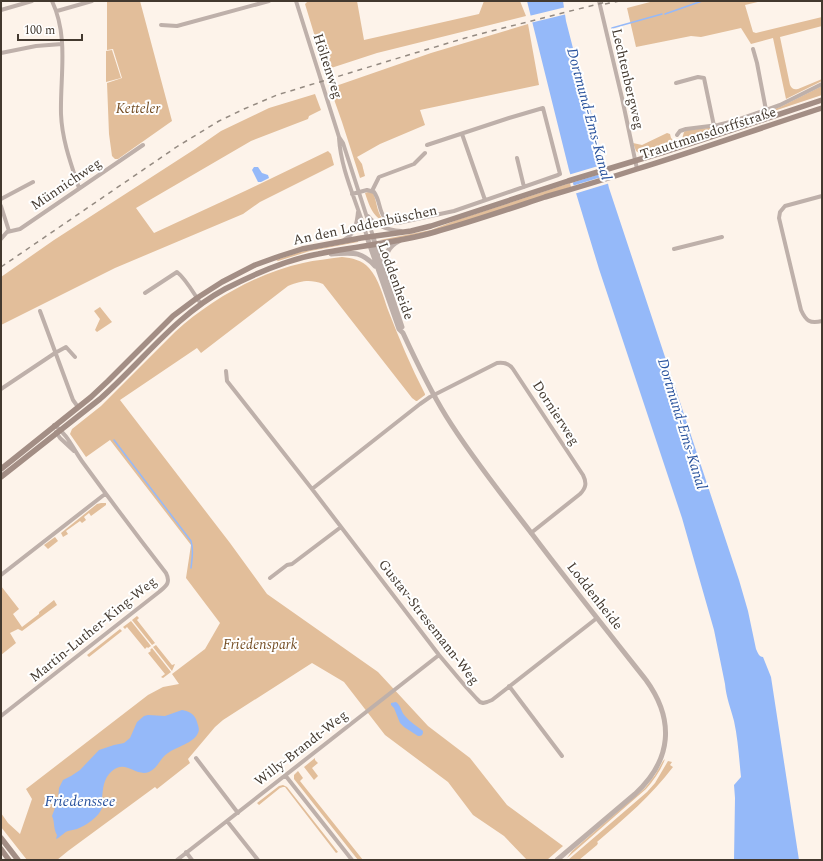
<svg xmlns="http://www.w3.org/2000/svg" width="823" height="861" font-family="Spectral,serif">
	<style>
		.green { fill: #e2be9a }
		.water { fill: #95b9f9 }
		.pier { fill: #fdf3ea }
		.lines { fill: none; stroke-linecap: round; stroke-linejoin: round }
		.stream { stroke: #95b9f9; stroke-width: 1.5 }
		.minor { stroke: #beb0aa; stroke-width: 4 }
		.tertiary { stroke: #beb0aa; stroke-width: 5 }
		.secondary { stroke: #a38e85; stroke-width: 5.5 }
		.rail { stroke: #948a81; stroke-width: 1.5; stroke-dasharray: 5 5; stroke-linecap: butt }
		.labels { text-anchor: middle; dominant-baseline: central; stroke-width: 4; stroke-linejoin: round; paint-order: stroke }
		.street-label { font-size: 14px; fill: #43392f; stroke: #fff }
		.park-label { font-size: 14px; font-style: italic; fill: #754e24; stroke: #fff }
		.water-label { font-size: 15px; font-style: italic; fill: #2a539d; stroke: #fff }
	</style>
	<rect width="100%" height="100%" fill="#fdf3ea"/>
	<path class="green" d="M107 1H140L172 121 118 159H115L112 156 109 134 107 83 122 78 113 49 107 50Z
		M308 1H357L364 40 479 14 484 1H520L526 16 377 53 325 70 323 63 305 4Z
		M654 1H762L745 5 753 32 756 33 822 17V26L780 37 790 85C792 89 794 90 798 89L822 79V81L786 99 773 38 751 44 741 28 701 37 691 36 636 47 627 8Z
		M528 24 539 85 420 110 425 125 380 144 357 157 362 164 365 176 360 178 342 122 330 88 431 53Z
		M112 50 121 78 106 82V51Z
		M822 86V95L645 154 639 153 636 151 633 143 642 145 667 133 670 134 671 138 673 140 679 141 682 139 684 132 687 130 718 127 738 121 780 107Z
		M315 94 321 110 309 116 308 119 251 141 136 208 154 233 245 191 328 151 331 154 334 165 260 202 243 214 115 268 1 325V277L54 240 195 149 221 131 269 108Z
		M570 183 571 187C521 203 470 222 419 234 408 236 391 241 380 240L431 230 457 220Z
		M368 192 373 193C378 204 376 214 386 222 373 218 369 205 365 193Z
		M358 241V242L310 251 278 261 276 260 300 252Z
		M342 257C352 258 362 260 369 268 379 279 383 296 388 310 399 338 411 367 425 394V395L417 401H416L412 398 323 284C309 279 302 281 288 286L201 353 197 348 120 400 230 543 267 594 378 672 428 726 470 758 507 805 563 846 547 860H527L504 836 473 815 448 782 385 735 344 682 312 663 223 720 215 727 188 759 190 763 157 789 155 787 68 851 57 860H27L1 827V813L8 823 20 834 32 799 26 789 148 695 163 687 179 684 172 674 205 649 220 623 186 578 191 545 110 440 86 457 70 434 72 429 101 406 175 332C209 301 257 273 303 263 315 260 329 259 342 257Z
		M100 307 112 322 97 332 95 330 100 319 94 311Z
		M101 503H106V505L91 516 89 513 84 517 86 520 82 523 80 521 66 531 68 534 63 537 61 533 97 504Z
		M55 537 58 541 48 549 44 545Z
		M1 586 19 609 13 614 22 627 39 614V612L54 600 57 605 22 631 18 629 10 633 16 643 1 655Z
		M137 616 139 618 137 620 155 643 152 645 132 620Z
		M131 621 151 646 148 648 147 647 145 649 127 627 125 629 123 627Z
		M120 629 122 631 89 657 87 655Z
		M156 645 172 665 175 664 172 671 153 647Z
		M152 648 171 672 163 678 161 677 165 674 148 653 151 651 150 650Z
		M315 758V760L318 763 312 768 318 776 314 780 304 767Z
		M665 759C661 770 654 780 646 789L567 858 572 851 645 788 655 775 663 761Z
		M668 761 672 762 670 765 673 767C652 795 624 819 597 842L598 843 597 845 579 860H568L647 792 655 783Z
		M298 771 303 778 300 781 363 860H358L294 779V775Z
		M283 785 287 787 338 852 336 853 285 787H283L280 788 259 805 257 803 279 786Z"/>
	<path class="water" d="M527 1H563L566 21 585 95 591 112 609 188 739 580 748 611 756 649C758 653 759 657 763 657L771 677 799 860H734L735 798 734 785 741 777C739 758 738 739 734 721 731 709 726 697 725 684L714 630 682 518 599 269 569 170Z
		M254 167H258L262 173 268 175 269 178 261 182H258L252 170Z
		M396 702C402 707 400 710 405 716 410 722 417 726 423 731 423 735 422 736 418 736L404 727 400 723 394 708 391 705V703Z
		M182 710C189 711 195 714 197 722 198 726 200 729 198 733 194 743 176 747 168 753 160 758 158 768 149 772 135 777 126 759 112 771 103 779 103 789 102 799 102 802 103 806 102 808 99 817 85 826 77 829 74 830 71 830 68 831 63 833 61 837 56 839L57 835C53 828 55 822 52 816L58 800 59 788 63 780 71 776 80 770 99 750 114 745 124 743 130 738 137 722 144 716 148 715 165 716Z"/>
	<path class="pier" d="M566 7 567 14 530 23 529 16Z
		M605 164 607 172 571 183 568 175Z
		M608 175 610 183 574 194 572 186Z"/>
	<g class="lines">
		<path class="stream" d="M665 14 702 1
			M612 28 662 14
			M114 440 191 541C194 550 192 559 191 568"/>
		<path class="minor" d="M52 1C69 37 60 76 61 114 62 140 71 164 79 188
			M296 1 339 137 343 143 373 236
			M599 1 622 98 637 169
			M1 10 32 1
			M57 11 92 1
			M161 25 177 26 269 1
			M753 49 757 63 766 110
			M1 53 36 46 62 44
			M676 83 698 77 704 78 714 126
			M462 134 485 200
			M677 135 680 131 686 129 718 125 734 121 780 105 822 84
			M339 138C341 172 358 204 367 237
			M517 158 524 187
			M372 191 379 177 414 164 425 153
			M352 194 367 190 374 192C383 204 376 221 398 223L454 211 558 175 560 174 543 108 509 118 427 145
			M822 196 785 206 780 212 779 218 801 310C806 321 810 324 822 321
			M1 199 33 182
			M1 206 9 231
			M368 216C376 226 388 230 401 231
			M1 239 7 232 20 229 143 145
			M344 240C355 234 357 223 358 212
			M674 249 722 237
			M145 293 177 272C186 279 194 294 201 304
			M40 311 73 400 78 407
			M55 353 66 347 75 357
			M226 371 227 381 312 489 439 655 466 687 477 699 480 702 483 703 487 702 492 700 597 618
			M1 389 55 353
			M56 432 60 438 74 451
			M312 489 420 404 430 397 497 363C504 362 509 363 513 369L583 475C587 483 586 488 580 494L531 533
			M1 575 105 494
			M270 578 287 565 292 564 341 527
			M509 686 562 756
			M1 716 159 592C166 586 171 583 166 573 138 537 111 501 84 464 74 451 68 434 54 425
			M196 758 238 813
			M285 775 352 860
			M227 821 258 860
			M186 852 192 860
			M177 860 439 655"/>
		<path class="tertiary" d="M373 236 376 249 402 327
			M367 237 399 329 403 333C416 361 430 390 446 416 472 458 503 496 532 534 569 583 608 632 646 680 675 720 672 760 635 794L557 860
			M331 254C352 253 360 250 375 266
			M383 267C385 256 388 246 399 241"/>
		<path class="secondary" d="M1 469 91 397 108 381 173 316 197 298 222 282 255 265 280 256 302 249 361 238 411 231 431 226 568 181 661 153 711 137 822 100
			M1 477 100 399C142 362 175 316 225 289 254 274 285 260 318 254 357 246 397 243 435 232 472 222 509 209 545 197 576 188 606 179 637 169 699 150 760 128 822 108
			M1 838 18 860
			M1 849 9 860"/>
		<path class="rail" d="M605 4 619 1
			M1 267 178 146 219 121 244 109 277 95 405 56 472 36 610 1
			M1 858 2 860"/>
	</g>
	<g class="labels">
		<g class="street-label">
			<text transform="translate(328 66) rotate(72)">Höltenweg</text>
			<text transform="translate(628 79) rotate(77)">Lechtenbergweg</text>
			<text transform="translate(708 133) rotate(-18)">Trauttmansdorffstraße</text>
			<text transform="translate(66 184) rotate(-34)">Münnichweg</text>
			<text transform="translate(365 225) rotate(-12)">An den Loddenbüschen</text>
			<text transform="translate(396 281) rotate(70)">Loddenheide</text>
			<text transform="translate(556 413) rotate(57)">Dornierweg</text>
			<text transform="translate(595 596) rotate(52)">Loddenheide</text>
			<text transform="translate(429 622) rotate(52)">Gustav-Stresemann-Weg</text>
			<text transform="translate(93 629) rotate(-39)">Martin-Luther-King-Weg</text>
			<text transform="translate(301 748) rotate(-38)">Willy-Brandt-Weg</text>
		</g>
		<g class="park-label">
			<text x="138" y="108">Ketteler</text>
			<text x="260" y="644">Friedenspark</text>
		</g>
		<g class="water-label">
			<text transform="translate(589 114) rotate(75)">Dortmund-Ems-Kanal</text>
			<text transform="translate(682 424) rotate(73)">Dortmund-Ems-Kanal</text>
			<text x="80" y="801">Friedenssee</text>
		</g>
	</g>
	<rect width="823" height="861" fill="none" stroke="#43392f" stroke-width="4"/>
	<path d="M18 34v6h64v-6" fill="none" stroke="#43392f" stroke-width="2"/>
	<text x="24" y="34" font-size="12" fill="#43392f" stroke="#ffffff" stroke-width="3" paint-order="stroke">100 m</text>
</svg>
